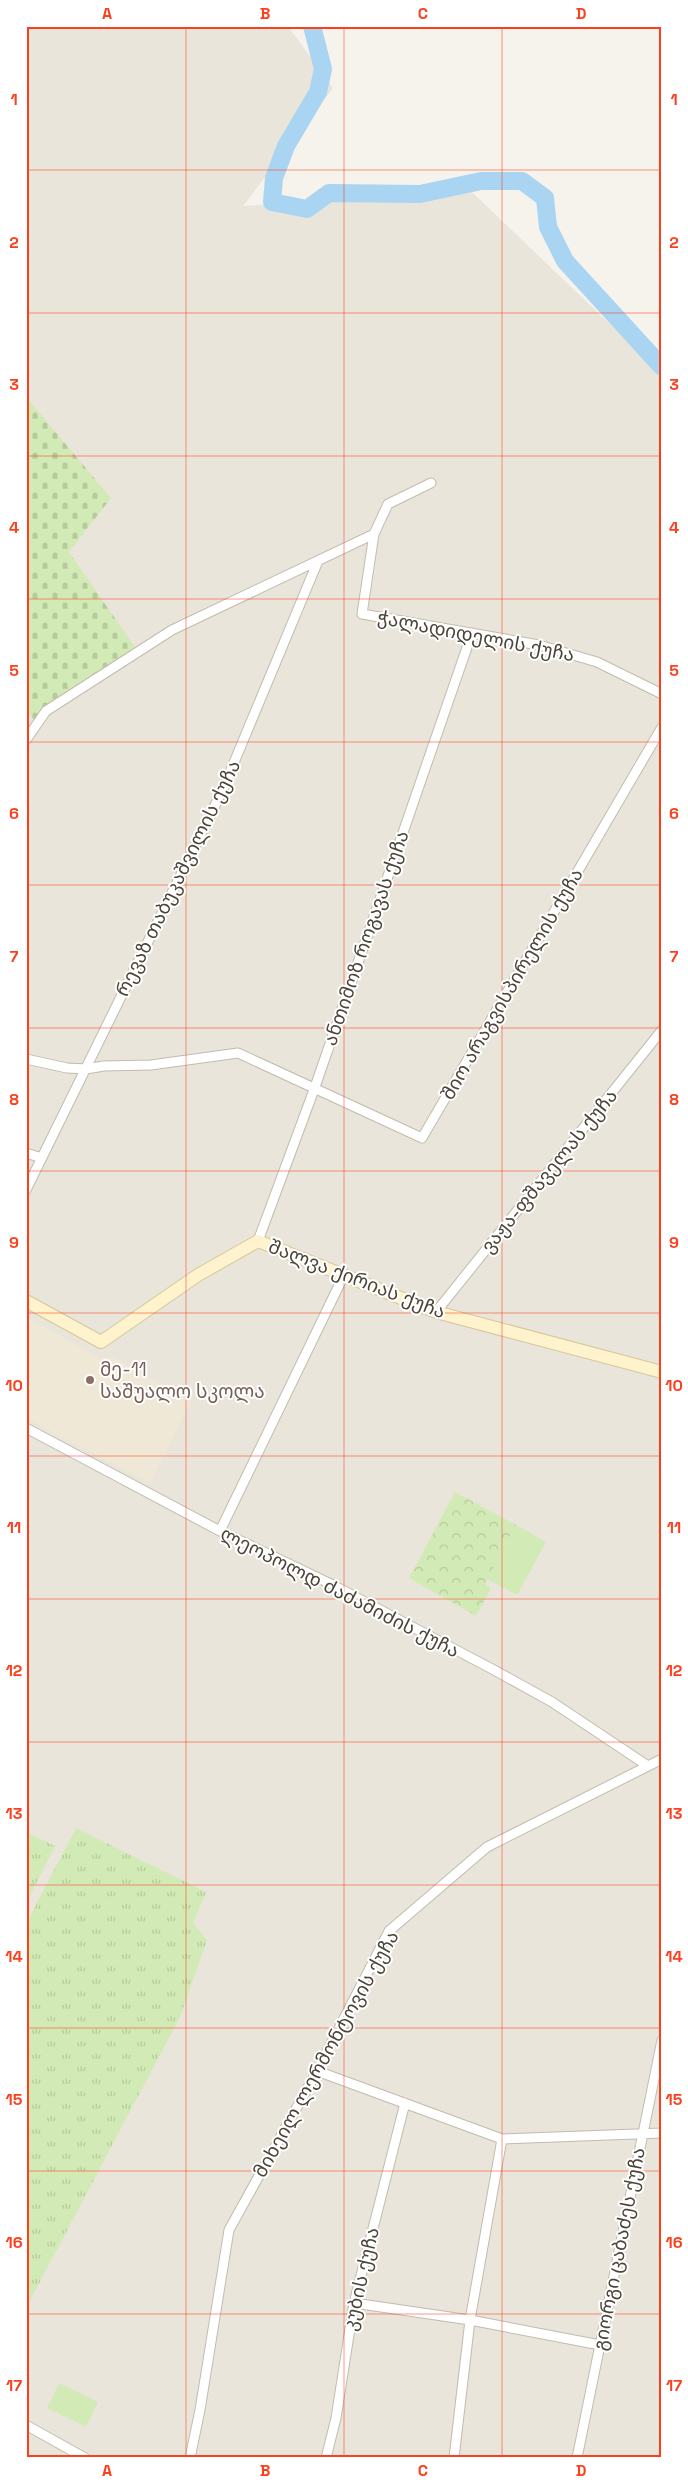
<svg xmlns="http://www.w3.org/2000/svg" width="688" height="2484" font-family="'Space Grotesk','Noto Sans Georgian',sans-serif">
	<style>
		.residential { fill: #eae5da }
		.education { fill: #efe8d6 }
		.grass { fill: url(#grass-tufts) }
		.forest { fill: url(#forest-crowns) }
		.cemetery { fill: url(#cemetery-stones) }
		.pitch { fill: #d2eab5 }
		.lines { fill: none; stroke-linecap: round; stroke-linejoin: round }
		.river { stroke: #a9d4f2; stroke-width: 18 }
		.street-casing { stroke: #c2bbae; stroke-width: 11 }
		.secondary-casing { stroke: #d6c79b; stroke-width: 14 }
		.street { stroke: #fff; stroke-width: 9 }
		.secondary { stroke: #fff3cd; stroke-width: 12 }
		.grid { fill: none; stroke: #fc3f1d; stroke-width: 1; stroke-opacity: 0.55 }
		.education-dot { fill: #8d6e63; stroke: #fff; stroke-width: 2 }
		.labels { text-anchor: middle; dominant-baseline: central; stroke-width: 4; stroke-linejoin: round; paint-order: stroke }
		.street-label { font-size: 19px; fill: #4b4439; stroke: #fff }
		.education-label { font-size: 19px; fill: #785e54; stroke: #fff; text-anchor: start }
		.neatline { fill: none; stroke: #fc3f1d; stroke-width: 2 }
		.grid-label { font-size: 16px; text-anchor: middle; font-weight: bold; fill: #fc3f1d }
	</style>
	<defs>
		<pattern id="grass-tufts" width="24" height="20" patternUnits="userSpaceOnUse" patternTransform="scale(1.25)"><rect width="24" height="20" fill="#d2eab5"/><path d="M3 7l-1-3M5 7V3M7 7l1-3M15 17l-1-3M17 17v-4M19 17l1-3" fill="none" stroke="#b6ca9c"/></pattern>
		<pattern id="forest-crowns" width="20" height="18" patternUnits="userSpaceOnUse" patternTransform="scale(1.25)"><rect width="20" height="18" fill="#d2eab5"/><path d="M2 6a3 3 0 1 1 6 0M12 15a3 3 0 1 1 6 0" fill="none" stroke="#b6ca9c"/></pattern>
		<pattern id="cemetery-stones" width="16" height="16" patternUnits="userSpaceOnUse" patternTransform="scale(1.25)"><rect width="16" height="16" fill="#d2eab5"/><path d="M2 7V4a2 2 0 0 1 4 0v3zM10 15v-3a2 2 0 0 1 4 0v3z" fill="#b6ca9c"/></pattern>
	</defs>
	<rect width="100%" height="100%" fill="#f6f3ec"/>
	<path class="residential" d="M26 26H288L333 88 243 206 472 192 662 374V2458H26Z"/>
	<path class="education" d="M26 1317 99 1358H114L191 1402 150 1483 26 1418Z"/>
	<path class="grass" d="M76 1828 206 1892 193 1923 207 1940 180 2017 26 2308V1924Z
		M26 1832 55 1846 26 1903Z"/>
	<path class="forest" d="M455 1492 516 1525 485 1584 491 1588 476 1616 409 1578Z"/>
	<path class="cemetery" d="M26 397 111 498 69 552 135 647 86 684 38 726 26 710Z"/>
	<path class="pitch" d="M516 1525 546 1542 517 1595 487 1579Z
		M59 2383 98 2402 86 2427 47 2408Z"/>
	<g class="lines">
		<path class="river" d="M312 26 323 69 318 92 286 146 274 178 272 202 307 209 329 193 420 194 481 181H522L545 198 548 227 565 261 662 367"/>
		<defs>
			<path id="street" d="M431 483 388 504 374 534 362 614 539 645 597 662 662 694
				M26 740 46 711 172 630 374 534
				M26 1059 67 1068 86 1069 104 1066 151 1065 238 1053 422 1138 662 727
				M26 1153 42 1158
				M26 1190 223 789 318 561
				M258 1241 315 1087 472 633
				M436 1312 662 1030
				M26 1428 220 1531 333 1585 494 1670 552 1702 648 1766
				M220 1531 344 1275
				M317 2071 502 2139 662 2133
				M354 2303 470 2320 600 2345
				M26 2425 85 2458
				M190 2458 200 2410 229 2230 317 2071 389 1931 487 1847 662 1759
				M326 2458 336 2418 354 2303 405 2103
				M454 2458 470 2320 502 2139
				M577 2458 662 2040"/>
			<path id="secondary" d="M26 1301 101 1342 198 1275 258 1241 436 1312 662 1372"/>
		</defs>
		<use href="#street" class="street-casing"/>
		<use href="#secondary" class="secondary-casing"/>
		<use href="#street" class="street"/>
		<use href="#secondary" class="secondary"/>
	</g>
	<path class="grid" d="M186 26V2458M344 26V2458M502 26V2458M26 170H662M26 313H662M26 456H662M26 599H662M26 742H662M26 885H662M26 1028H662M26 1171H662M26 1313H662M26 1456H662M26 1599H662M26 1742H662M26 1885H662M26 2028H662M26 2171H662M26 2314H662"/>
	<circle class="education-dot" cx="90" cy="1380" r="5"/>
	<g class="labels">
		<g class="street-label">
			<text transform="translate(476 636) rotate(11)">ჭალადიდელის ქუჩა</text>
			<text transform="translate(178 878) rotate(-64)">რევაზ თაბუკაშვილის ქუჩა</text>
			<text transform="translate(366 938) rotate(-71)">ანთიმოზ როგავას ქუჩა</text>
			<text transform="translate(512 984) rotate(-60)">შიო არაგვისპირელის ქუჩა</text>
			<text transform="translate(549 1171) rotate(-51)">ვაჟა-ფშაველას ქუჩა</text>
			<text transform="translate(357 1279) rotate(21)">შალვა ქირიას ქუჩა</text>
			<text transform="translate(340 1592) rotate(27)">ლეოპოლდ ძაძამიძის ქუჩა</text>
			<text transform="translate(326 2054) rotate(-61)">მიხეილ ლერმონტოვის ქუჩა</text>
			<text transform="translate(619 2249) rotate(-79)">გიორგი ცაბაძეს ქუჩა</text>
			<text transform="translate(361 2279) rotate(-77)">კუბის ქუჩა</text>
		</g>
		<g class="education-label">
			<text x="100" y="1369">მე-11<tspan x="100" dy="22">საშუალო სკოლა</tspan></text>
		</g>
	</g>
	<rect width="688" height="2484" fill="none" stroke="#ffffff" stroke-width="55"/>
	<rect x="28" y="28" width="632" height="2428" class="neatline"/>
	<g class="grid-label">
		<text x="107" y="19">A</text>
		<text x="265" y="19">B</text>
		<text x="423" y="19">C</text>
		<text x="581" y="19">D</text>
		<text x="14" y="105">1</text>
		<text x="674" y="105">1</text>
		<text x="14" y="248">2</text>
		<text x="674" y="248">2</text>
		<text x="14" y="390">3</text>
		<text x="674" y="390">3</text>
		<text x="14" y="533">4</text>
		<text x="674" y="533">4</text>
		<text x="14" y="676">5</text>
		<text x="674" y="676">5</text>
		<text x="14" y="819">6</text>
		<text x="674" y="819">6</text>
		<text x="14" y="962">7</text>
		<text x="674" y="962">7</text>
		<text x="14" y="1105">8</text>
		<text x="674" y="1105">8</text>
		<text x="14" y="1248">9</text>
		<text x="674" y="1248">9</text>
		<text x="14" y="1391">10</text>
		<text x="674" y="1391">10</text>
		<text x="14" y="1533">11</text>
		<text x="674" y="1533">11</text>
		<text x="14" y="1676">12</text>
		<text x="674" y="1676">12</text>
		<text x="14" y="1819">13</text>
		<text x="674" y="1819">13</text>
		<text x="14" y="1962">14</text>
		<text x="674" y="1962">14</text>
		<text x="14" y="2105">15</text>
		<text x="674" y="2105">15</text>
		<text x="14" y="2248">16</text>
		<text x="674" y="2248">16</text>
		<text x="14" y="2391">17</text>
		<text x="674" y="2391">17</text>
		<text x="107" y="2476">A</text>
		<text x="265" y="2476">B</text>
		<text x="423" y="2476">C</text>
		<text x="581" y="2476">D</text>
	</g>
</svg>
